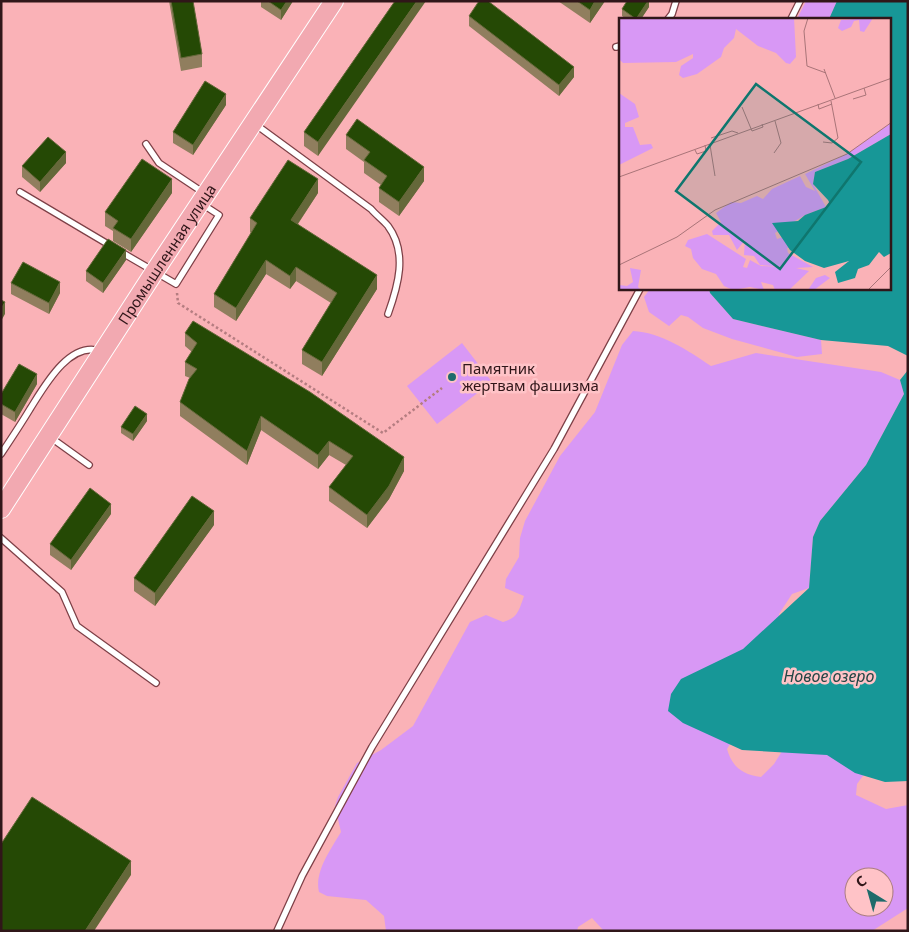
<svg xmlns="http://www.w3.org/2000/svg" width="909" height="932" font-family="'Noto Sans',sans-serif">
	<style>
		.green { fill: #d898f5; fill-rule: evenodd }
		.water { fill: #179797 }
		.lines { fill: none; stroke-linecap: round; stroke-linejoin: round }
		.service-casing { stroke: #7e4047; stroke-width: 8 }
		.primary-casing { stroke: #fff; stroke-width: 20 }
		.path { stroke: #b57d81; stroke-width: 2.5; stroke-dasharray: 2.5 2.5; stroke-linecap: butt }
		.service { stroke: #fff; stroke-width: 5.5 }
		.primary { stroke: #f2a9b1; stroke-width: 18 }
		.wall { fill: #907e5e }
		.shaded-wall { fill: #65683a }
		.building { fill: #254905; stroke: #65683a }
		.poi-dot { fill: #1f6b6b; stroke: #ffc3c7; stroke-width: 2 }
		.labels { text-anchor: middle; dominant-baseline: central; stroke-width: 5; stroke-linejoin: round; paint-order: stroke }
		.street-label { font-size: 15px; fill: #301619; stroke: #ffc3c7 }
		.poi-label { font-size: 15px; fill: #301619; stroke: #ffc3c7; text-anchor: start }
		.water-label { font-size: 16px; font-style: italic; fill: #244645; stroke: #ffc3c7 }
		.inset-road { fill: none; stroke: #a97478; stroke-width: 1 }
		.view { fill: #0f766e; fill-opacity: 0.15; stroke: #0f766e; stroke-width: 2.5 }
		.inset-edge { fill: none; stroke: #301619; stroke-width: 2.5 }
	</style>
	<rect width="100%" height="100%" fill="#fab2b7"/>
	<path class="green" d="M806 1H837L829 19H797Z
		M650 289H709L710 293 733 319 821 340 822 354 797 357 732 339 703 328 688 317 681 315 669 326 649 312 644 297Z
		M633 331C660 332 689 351 711 366L756 353 881 372 900 380 904 394 866 465 820 521 813 537 809 588 792 594 779 614V632L741 726 727 749C732 767 743 775 761 777L774 764 799 724 895 746 862 777 857 784 856 795 886 809 908 805V908L872 931H604L592 918 578 927 577 931H386L384 916 366 900 327 896 319 892C314 872 331 849 341 832L335 806 338 797 357 763 381 750 413 726 470 622 486 615 503 622C518 618 519 610 524 596L505 588 506 579 519 557 520 538 525 521 560 456 595 412 622 345ZM854 877H884V907H854Z
		M462 343 492 382 437 424 407 386Z"/>
	<path class="water" d="M837 1H908V356L888 346 821 340 733 319 710 293 709 289H890V19H829Z
		M908 370V781L885 782 855 773 827 755 742 750 683 723 668 711 671 694 681 679 743 649 809 588 813 537 820 521 866 465 904 394 900 380Z"/>
	<g class="lines">
		<defs>
			<path id="service" d="M668 19 672 14 676 1
				M791 19 800 1
				M616 47 620 46
				M255 124 371 209C376 215 383 220 388 226 408 253 398 286 388 314
				M146 144 159 163 204 193
				M20 192 111 246
				M121 252 176 284 219 215 202 204
				M50 437 89 465
				M1 454C11 439 21 424 30 409 44 387 69 341 100 351
				M1 538 62 592 77 626 156 683
				M277 931 302 876 372 747 554 449 640 289"/>
			<g id="primary">
				<path id="s1" d="M1 509 155 271 334 1"/>
			</g>
		</defs>
		<use href="#service" class="service-casing"/>
		<use href="#primary" class="primary-casing"/>
		<path class="path" d="M177 293 178 303 383 433 442 388"/>
		<use href="#service" class="service"/>
		<use href="#primary" class="primary"/>
	</g>
	<path class="wall" d="M169 1H193L202 54V67L181 71Z
		M261 1H293L281 20 261 7Z
		M395 1 318 156 304 146V132Z
		M558 1H605L590 23Z
		M649 1V7L641 19H626L622 16V9Z
		M469 16 574 77 559 96 469 26Z
		M226 105 193 155 173 143V132Z
		M346 135 424 181 399 216 379 202V188L381 185 364 173V162L346 149Z
		M66 163 40 192 22 177V166Z
		M172 193 131 252 113 241V231L105 226V212Z
		M318 193 298 224 377 289 322 376 302 364V350L331 303 296 281 290 289 266 274 236 321 214 307V294L251 233 250 232V218Z
		M126 260 103 293 86 281V271Z
		M11 283 60 293 49 314 11 294Z
		M185 333 404 471 389 499 367 528 329 501V487L346 465 329 455 318 469 261 430 247 465 180 416V402L190 378 185 376V362L192 352 185 346Z
		M37 384 15 422 1 414V394Z
		M147 421 133 441 121 433V427Z
		M111 514 71 570 50 555V544Z
		M214 525 155 606 134 591V578Z"/>
	<path class="shaded-wall" d="M287 1H293L281 20V10Z
		M417 1H426L318 156V142Z
		M595 1H605L590 23V10Z
		M648 1H649V7L641 19H636Z
		M574 67V77L559 96V85Z
		M226 94V105L193 155V145Z
		M66 152V163L40 192V182Z
		M424 167V181L399 216V202Z
		M172 179V193L131 252V239Z
		M318 179V193L291 234V220Z
		M126 250V260L103 293V283Z
		M266 260V274L236 321V308Z
		M296 267V281L290 289V276Z
		M377 275V289L322 376V362Z
		M60 282V293L49 314V303Z
		M5 302V314L1 321V309Z
		M37 374V384L15 422V412Z
		M147 414V421L133 441V434Z
		M261 416V430L247 465V451Z
		M329 441V455L318 469V455Z
		M404 457V471L389 499 367 528V515Z
		M111 504V514L71 570V560Z
		M214 511V525L155 606V593Z
		M131 861V875L94 931H85Z"/>
	<path class="building" d="M171 1H193L202 54 181 58Z
		M268 1H287L281 10Z
		M395 1H417L318 142 304 132Z
		M479 1H488L574 67 559 85 469 16Z
		M577 1H595L590 10Z
		M627 1H648L636 19 622 9Z
		M205 81 226 94 193 145 173 132Z
		M357 119 424 167 399 202 379 188 387 176 364 160 370 152 346 135Z
		M48 137 66 152 40 182 22 166Z
		M142 159 172 179 131 239 113 228 118 221 105 212Z
		M288 160 318 179 291 220 377 275 322 362 302 350 337 293 296 267 290 276 266 260 236 308 214 294 257 223 250 218Z
		M108 239 126 250 103 283 86 271Z
		M23 262 60 282 49 303 11 283Z
		M1 300 5 302 1 309Z
		M193 321 310 392 404 457 389 486 367 515 329 487 353 456 329 441 318 455 261 416 247 451 180 402 189 379 197 369 185 362 197 343 185 333Z
		M19 364 37 374 15 412 1 404V394Z
		M135 406 147 414 133 434 121 427Z
		M90 488 111 504 71 560 50 544Z
		M192 496 214 511 155 593 134 578Z
		M32 797 131 861 85 931H1V844Z"/>
	<circle class="poi-dot" cx="452" cy="377" r="5"/>
	<g class="labels">
		<g class="street-label">
			<text stroke="none"><textPath href="#s1" startOffset="304">Промышленная улица</textPath></text>
		</g>
		<g class="poi-label">
			<text x="462" y="368">Памятник<tspan x="462" dy="17">жертвам фашизма</tspan></text>
		</g>
		<g class="water-label">
			<text x="829" y="676">Новое озеро</text>
		</g>
	</g>
	<g transform="translate(619 18)">
		<rect width="272" height="272" fill="#fab2b7"/>
		<path d="M0 0H175L177 39 171 46 167 45 157 35 139 28 117 11 115 20 105 30 102 39 78 56 64 60 60 57 62 48 74 40V36L57 44 4 45 0 41ZM254 0 245 14 241 13 240 2 235 3 232 9 223 13 219 10 222 2ZM0 75 16 86 20 99 6 105V109H14L21 127 32 126 34 130 0 147ZM272 105V116L229 141 196 154 194 166 207 189 186 197 156 215 158 221 167 218 176 229 168 230 169 235 194 249 177 250 190 253 170 272H156L154 267 142 264 145 272 131 269 114 272 105 268 97 256 83 251 74 240 72 231 66 228 69 222 88 216 127 241 124 249 128 250 131 242 142 248 166 249 141 247 135 238 125 237 126 222 118 232 110 217H94L93 213 102 204 97 195 112 184 122 185 138 178 144 181 153 171 181 158 187 169 196 173 186 156 228 136ZM11 250 22 252 19 269 22 272H0V267L8 268 14 264ZM206 257 211 260 195 272H189L197 260Z" fill="#d898f5"/>
		<path d="M272 116V235L265 239 260 234 250 247 239 251 236 260 219 265 216 254 230 243 205 250 186 243 171 232 153 205 179 203 186 197 207 189 211 186 209 182 194 166 196 154 229 141Z" fill="#179797"/>
		<path class="inset-road" d="M189 0 185 13 188 48 207 55M205 51 216 80M234 81 247 77 245 70M199 86 200 91 213 86M123 89 133 113 144 109 143 106M92 120 113 113 119 115M204 124 213 125 219 120 212 83M91 127 96 158M76 132 78 136 87 133 86 127M155 135 162 125 156 103M0 159 273 60M0 247 58 219 96 192 228 136 273 104M249 272 273 248"/>
		<path class="view" d="M137 66 242 144 161 251 57 173Z"/>
		<rect width="272" height="272" class="inset-edge"/>
	</g>
	<rect width="909" height="932" fill="none" stroke="#301619" stroke-width="5"/>
	<g transform="translate(869 892) rotate(323)"><circle r="24" fill="#ffc3c7" stroke="#ac7e81"/>
	<path d="M0-4L9 19L0 12L-9 19Z" fill="#1f6b6b"/>
	<text y="-8" font-size="14" font-weight="bold" text-anchor="middle" fill="#301619">С</text>
	</g>
</svg>
